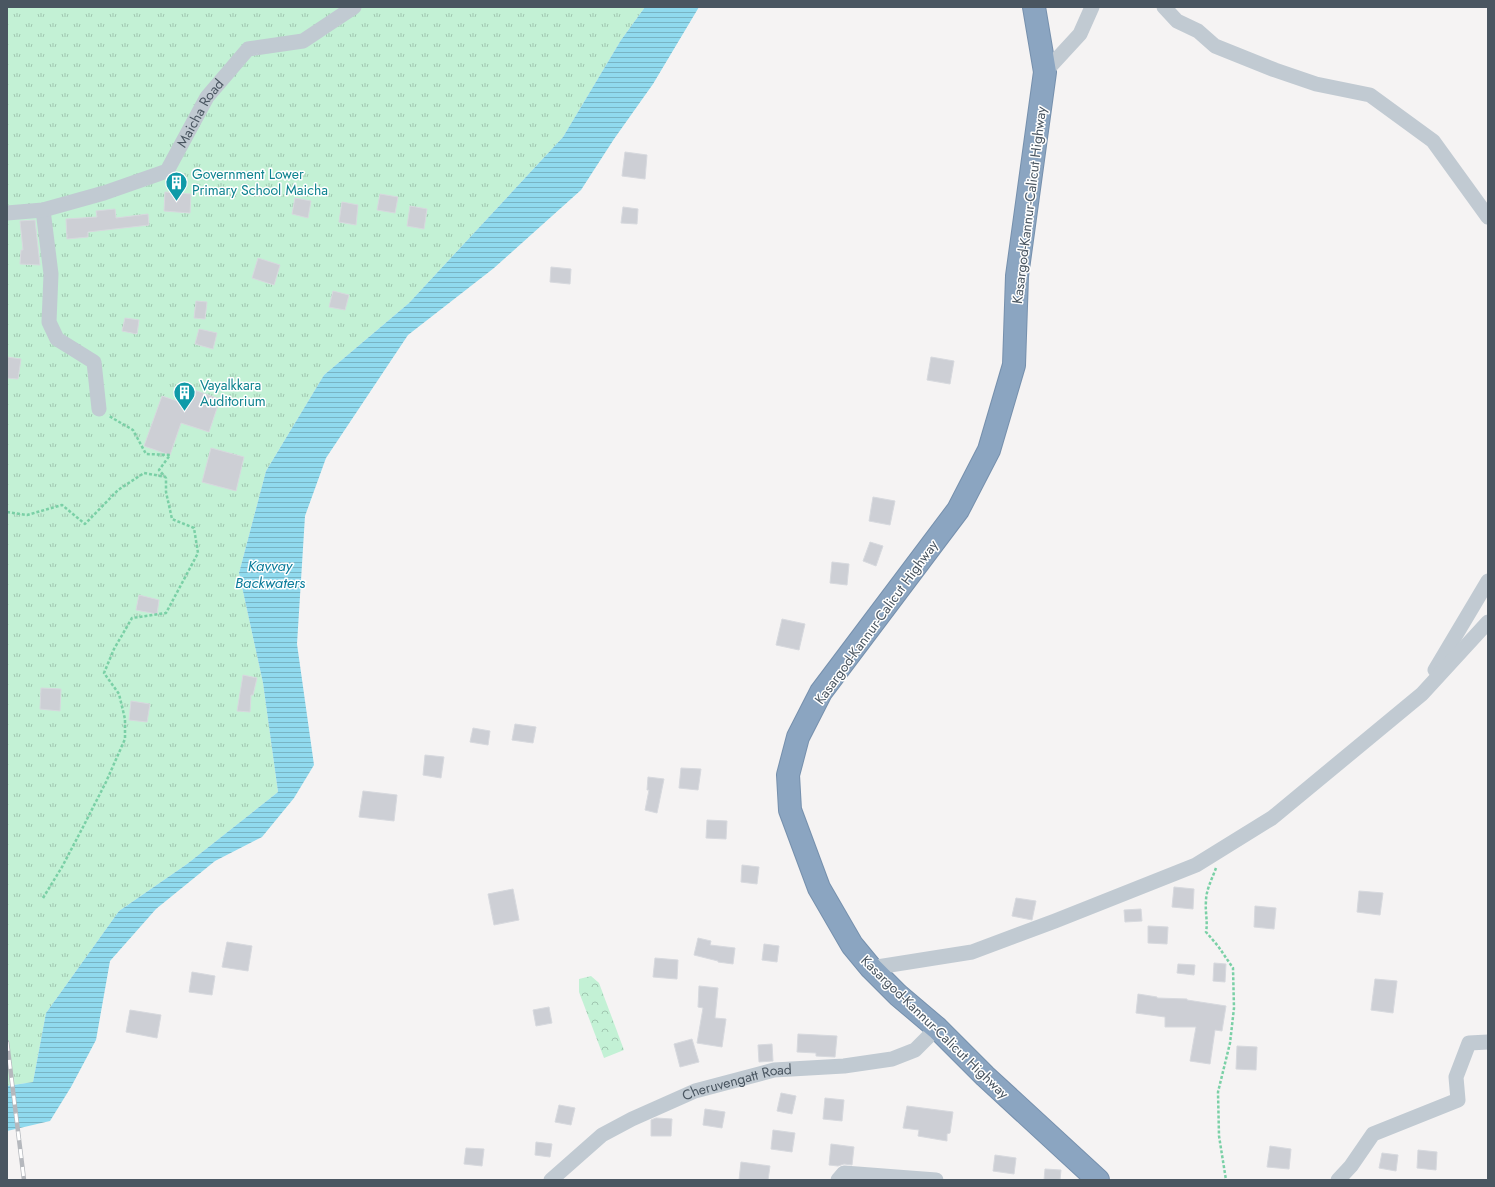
<svg xmlns="http://www.w3.org/2000/svg" width="1495" height="1187" font-family="Jost,sans-serif">
	<style>
		.grass { fill: url(#grass-tufts) }
		.park { fill: url(#park-crowns) }
		.water { fill: url(#water-rules) }
		.building { fill: #cdcfd5; stroke: #d7d9de }
		.lines { fill: none; stroke-linecap: round; stroke-linejoin: round }
		.highway-casing { stroke: #7690ad; stroke-width: 24 }
		.path { stroke: #7ad0a6; stroke-width: 2.5; stroke-dasharray: 3 2; stroke-linecap: butt }
		.minor { stroke: #c1cad2; stroke-width: 15 }
		.highway { stroke: #8ba5c1; stroke-width: 22 }
		.rail-casing { stroke: #b5b8bd; stroke-width: 4.5 }
		.rail { stroke: #fff; stroke-width: 3; stroke-dasharray: 9; stroke-linecap: butt }
		.labels { text-anchor: middle; dominant-baseline: central; stroke-width: 3; stroke-linejoin: round; paint-order: stroke }
		.street-label { font-size: 14px; fill: #4a5661; stroke: #fff }
		.culture-label { font-size: 14px; fill: #0d838f; stroke: #fff; text-anchor: start }
		.water-label { font-size: 15px; font-style: italic; fill: #0c7c9b; stroke: #fff }
	</style>
	<defs>
		<pattern id="grass-tufts" width="24" height="20" patternUnits="userSpaceOnUse"><rect width="24" height="20" fill="#c3f1d5"/><path d="M3 7l-1-3M5 7V3M7 7l1-3M15 17l-1-3M17 17v-4M19 17l1-3" fill="none" stroke="#a0c6b0"/></pattern>
		<pattern id="park-crowns" width="20" height="18" patternUnits="userSpaceOnUse"><rect width="20" height="18" fill="#c3f1d5"/><path d="M2 6a3 3 0 1 1 6 0M12 15a3 3 0 1 1 6 0" fill="none" stroke="#a0c6b0"/></pattern>
		<pattern id="water-rules" width="6" height="5" patternUnits="userSpaceOnUse"><rect width="6" height="5" fill="#90daee"/><path d="M0 2.5h6" fill="none" stroke="#78b4c4"/></pattern>
	</defs>
	<rect width="100%" height="100%" fill="#f5f3f3"/>
	<path class="grass" d="M7 7H645L621 40 563 137 409 303 324 375 266 471 239 573 263 683 278 792 187 864 119 911 46 1013 33 1082 7 1086Z"/>
	<path class="park" d="M591 976 599 983 624 1050 604 1058 579 992V979Z"/>
	<path class="water" d="M645 7H699L653 84 614 139 581 190 494 268 408 335 326 458 305 516 297 644 314 765 294 798 262 837 215 861 156 909 110 961 96 1040 71 1087 50 1121 7 1131V1086L33 1082 46 1013 119 911 187 864 278 792 263 683 239 573 266 471 324 375 409 303 563 137 621 40Z"/>
	<path class="building" d="M625 152 647 155 645 179 622 176Z
		M165 192 191 194 190 213 164 211Z
		M380 194 398 197 395 213 377 210Z
		M295 198 311 201 308 218 292 214Z
		M342 202 358 205 356 225 339 222Z
		M410 206 427 209 424 229 407 226Z
		M623 207 638 209 637 224 621 223Z
		M115 209 116 218 148 214 149 225 88 232V237L67 239 66 219 97 217 96 211Z
		M35 220 40 265 20 264 21 250H23L20 221Z
		M258 258 280 265 274 285 252 278Z
		M551 267 571 269 570 284 550 282Z
		M333 291 349 295 345 310 329 307Z
		M196 301 207 302 205 319 194 318Z
		M125 318 139 320 137 334 122 331Z
		M199 329 217 333 213 349 195 344Z
		M7 357 21 359 18 379 7 378Z
		M931 357 954 361 950 384 927 380Z
		M191 389 220 399 209 432 181 423 170 455 144 446 162 396 186 404Z
		M211 448 244 457 236 491 202 482Z
		M873 497 895 501 890 525 869 521Z
		M870 542 883 546 876 566 863 561Z
		M832 562 849 564 847 585 830 583Z
		M139 595 159 600 157 614 136 610Z
		M782 619 805 624 799 650 776 645Z
		M243 675 257 678 253 695H251L250 712 237 711Z
		M41 688 61 689 60 711 40 709Z
		M131 701 150 704 147 722 129 720Z
		M515 724 536 727 533 743 512 740Z
		M473 728 490 731 488 745 470 742Z
		M425 755 444 757 441 778 423 775Z
		M681 768 701 769 698 790 679 788Z
		M648 777 664 779 657 813 645 810 649 790H647Z
		M363 791 397 795 394 821 359 817Z
		M707 820 727 821 726 839 706 838Z
		M742 865 759 867 757 884 741 882Z
		M1174 887 1194 889 1193 909 1172 907Z
		M513 889 519 920 494 925 488 894Z
		M1359 891 1383 893 1380 915 1357 912Z
		M1016 898 1036 901 1032 920 1012 916Z
		M1255 906 1276 908 1274 929 1254 927Z
		M1141 909 1142 921 1125 922 1124 910Z
		M1148 926 1168 927 1167 944 1148 943Z
		M698 938 711 941 710 945 735 948 733 964 718 962V961L694 955Z
		M227 942 252 946 248 971 222 967Z
		M764 944 779 946 777 962 762 960Z
		M655 958 678 960 677 979 653 977Z
		M1214 963 1226 964 1225 982 1213 981Z
		M1178 964 1195 965 1194 975 1177 973Z
		M192 972 215 976 212 995 189 992Z
		M1375 979 1397 981 1393 1013 1371 1010Z
		M699 986 718 988 715 1018 726 1019 722 1047 697 1043 703 1008 698 1007Z
		M1138 994 1157 997V998L1187 999V1000L1226 1006 1222 1031 1215 1030 1210 1064 1190 1061 1196 1027H1165V1017L1136 1013Z
		M549 1007 552 1023 536 1026 533 1010Z
		M130 1010 161 1015 157 1038 126 1032Z
		M798 1034 837 1036 835 1057 816 1056V1053L797 1052Z
		M692 1039 699 1062 680 1067 674 1044Z
		M772 1044 773 1061 759 1062 758 1045Z
		M1237 1046 1257 1047 1256 1070 1236 1069Z
		M781 1093 796 1096 792 1114 777 1111Z
		M825 1098 844 1100 842 1121 823 1119Z
		M559 1105 575 1108 571 1125 555 1122Z
		M907 1106 953 1112 950 1133 947 1134V1141L918 1136 919 1130 903 1128Z
		M705 1109 725 1112 722 1128 703 1125Z
		M656 1118 672 1119 671 1136H651V1120Z
		M773 1130 795 1133 792 1152 771 1149Z
		M536 1142 552 1144 550 1157 535 1155Z
		M831 1144 854 1147 852 1165 844 1164 838 1166 829 1165Z
		M1270 1146 1291 1149 1289 1169 1267 1167Z
		M466 1148 484 1149 482 1166 464 1164Z
		M1418 1150 1437 1152 1436 1170 1417 1168Z
		M1382 1153 1398 1155 1396 1171 1379 1168Z
		M995 1155 1016 1158 1014 1174 993 1171Z
		M741 1162 770 1166 768 1180H739Z
		M1045 1169 1061 1170 1060 1180H1044Z"/>
	<g class="lines">
		<defs>
			<path id="highway" d="M1034 7 1045 72 1017 276 1014 365 989 450 958 510 821 692 798 737 788 775 790 810 819 888 852 945 871 968 898 995 937 1028 985 1076 1098 1180"/>
		</defs>
		<use href="#highway" class="highway-casing"/>
		<path class="path" d="M7 512 27 515 62 505 85 524 118 490 144 473 166 477
			M1216 868C1212 879 1206 890 1206 901 1205 913 1208 921 1206 932L1218 946 1233 968 1234 1008 1230 1043 1218 1092 1219 1136 1226 1180
			M43 898 62 867 83 827 106 782 125 739V719L119 694 104 673 114 649 132 618 166 613 198 553 194 528 172 519 166 492V478L159 470 170 455 146 454 133 430 109 416"/>
		<g class="minor">
			<path d="M1164 7 1177 21 1198 31 1215 46 1275 70 1316 84 1370 95 1433 141 1488 217"/>
			<path d="M1045 72 1080 34 1092 7"/>
			<path d="M43 210 51 274 49 322 57 339 94 362 99 409"/>
			<path id="s1" d="M7 213 43 210 104 193 167 171 207 97 248 49 303 41 354 7"/>
			<path d="M1435 670 1488 581"/>
			<path d="M871 968 972 952 1055 921 1196 865 1272 818 1422 694 1488 622"/>
			<path id="s2" d="M551 1180 602 1135 632 1119 695 1091 774 1070 844 1066 892 1059 915 1050 937 1028"/>
			<path d="M838 1180 844 1173 936 1180"/>
			<path d="M1338 1180 1351 1166 1373 1134 1458 1100 1456 1077 1469 1043 1488 1042"/>
		</g>
		<use href="#highway" class="highway"/>
		<defs>
			<path id="rail" d="M7 1042 24 1180"/>
		</defs>
		<use href="#rail" class="rail-casing"/>
		<use href="#rail" class="rail"/>
	</g>
	<defs>
		<symbol id="building-pin" viewBox="-11 -11 22 30"><path d="M0 17L-7.5 6A9.5 9.5 0 1 1 7.5 6Z" fill="#0f9aa8" stroke="#fff"/><path d="M-4-6H4V6H1V3H-1V6H-4ZM-2.5-4.3h1.7v1.8h-1.7ZM.8-4.3h1.7v1.8H.8ZM-2.5-1h1.7V.8h-1.7ZM.8-1h1.7V.8H.8Z" fill="#fff"/></symbol>
	</defs>
	<g fill-rule="evenodd">
		<use href="#building-pin" x="164" y="170" width="25" height="34"/>
		<use href="#building-pin" x="172" y="380" width="25" height="34"/>
	</g>
	<g class="labels">
		<g class="street-label">
			<text stroke="none"><textPath href="#s1" startOffset="233">Maicha Road</textPath></text>
			<text transform="translate(1029 205) rotate(-83)">Kasargod-Kannur-Calicut Highway</text>
			<text transform="translate(876 622) rotate(-54)">Kasargod-Kannur-Calicut Highway</text>
			<text transform="translate(935 1027) rotate(44)">Kasargod-Kannur-Calicut Highway</text>
			<text stroke="none"><textPath href="#s2" startOffset="214">Cheruvengatt Road</textPath></text>
		</g>
		<g class="culture-label">
			<text x="192" y="174">Government Lower<tspan x="192" dy="16">Primary School Maicha</tspan></text>
			<text x="200" y="385">Vayalkkara<tspan x="200" dy="16">Auditorium</tspan></text>
		</g>
		<g class="water-label">
			<text x="270" y="566">Kavvay<tspan x="270" dy="17">Backwaters</tspan></text>
		</g>
	</g>
	<rect width="1495" height="1187" fill="none" stroke="#4a5661" stroke-width="16"/>
</svg>
